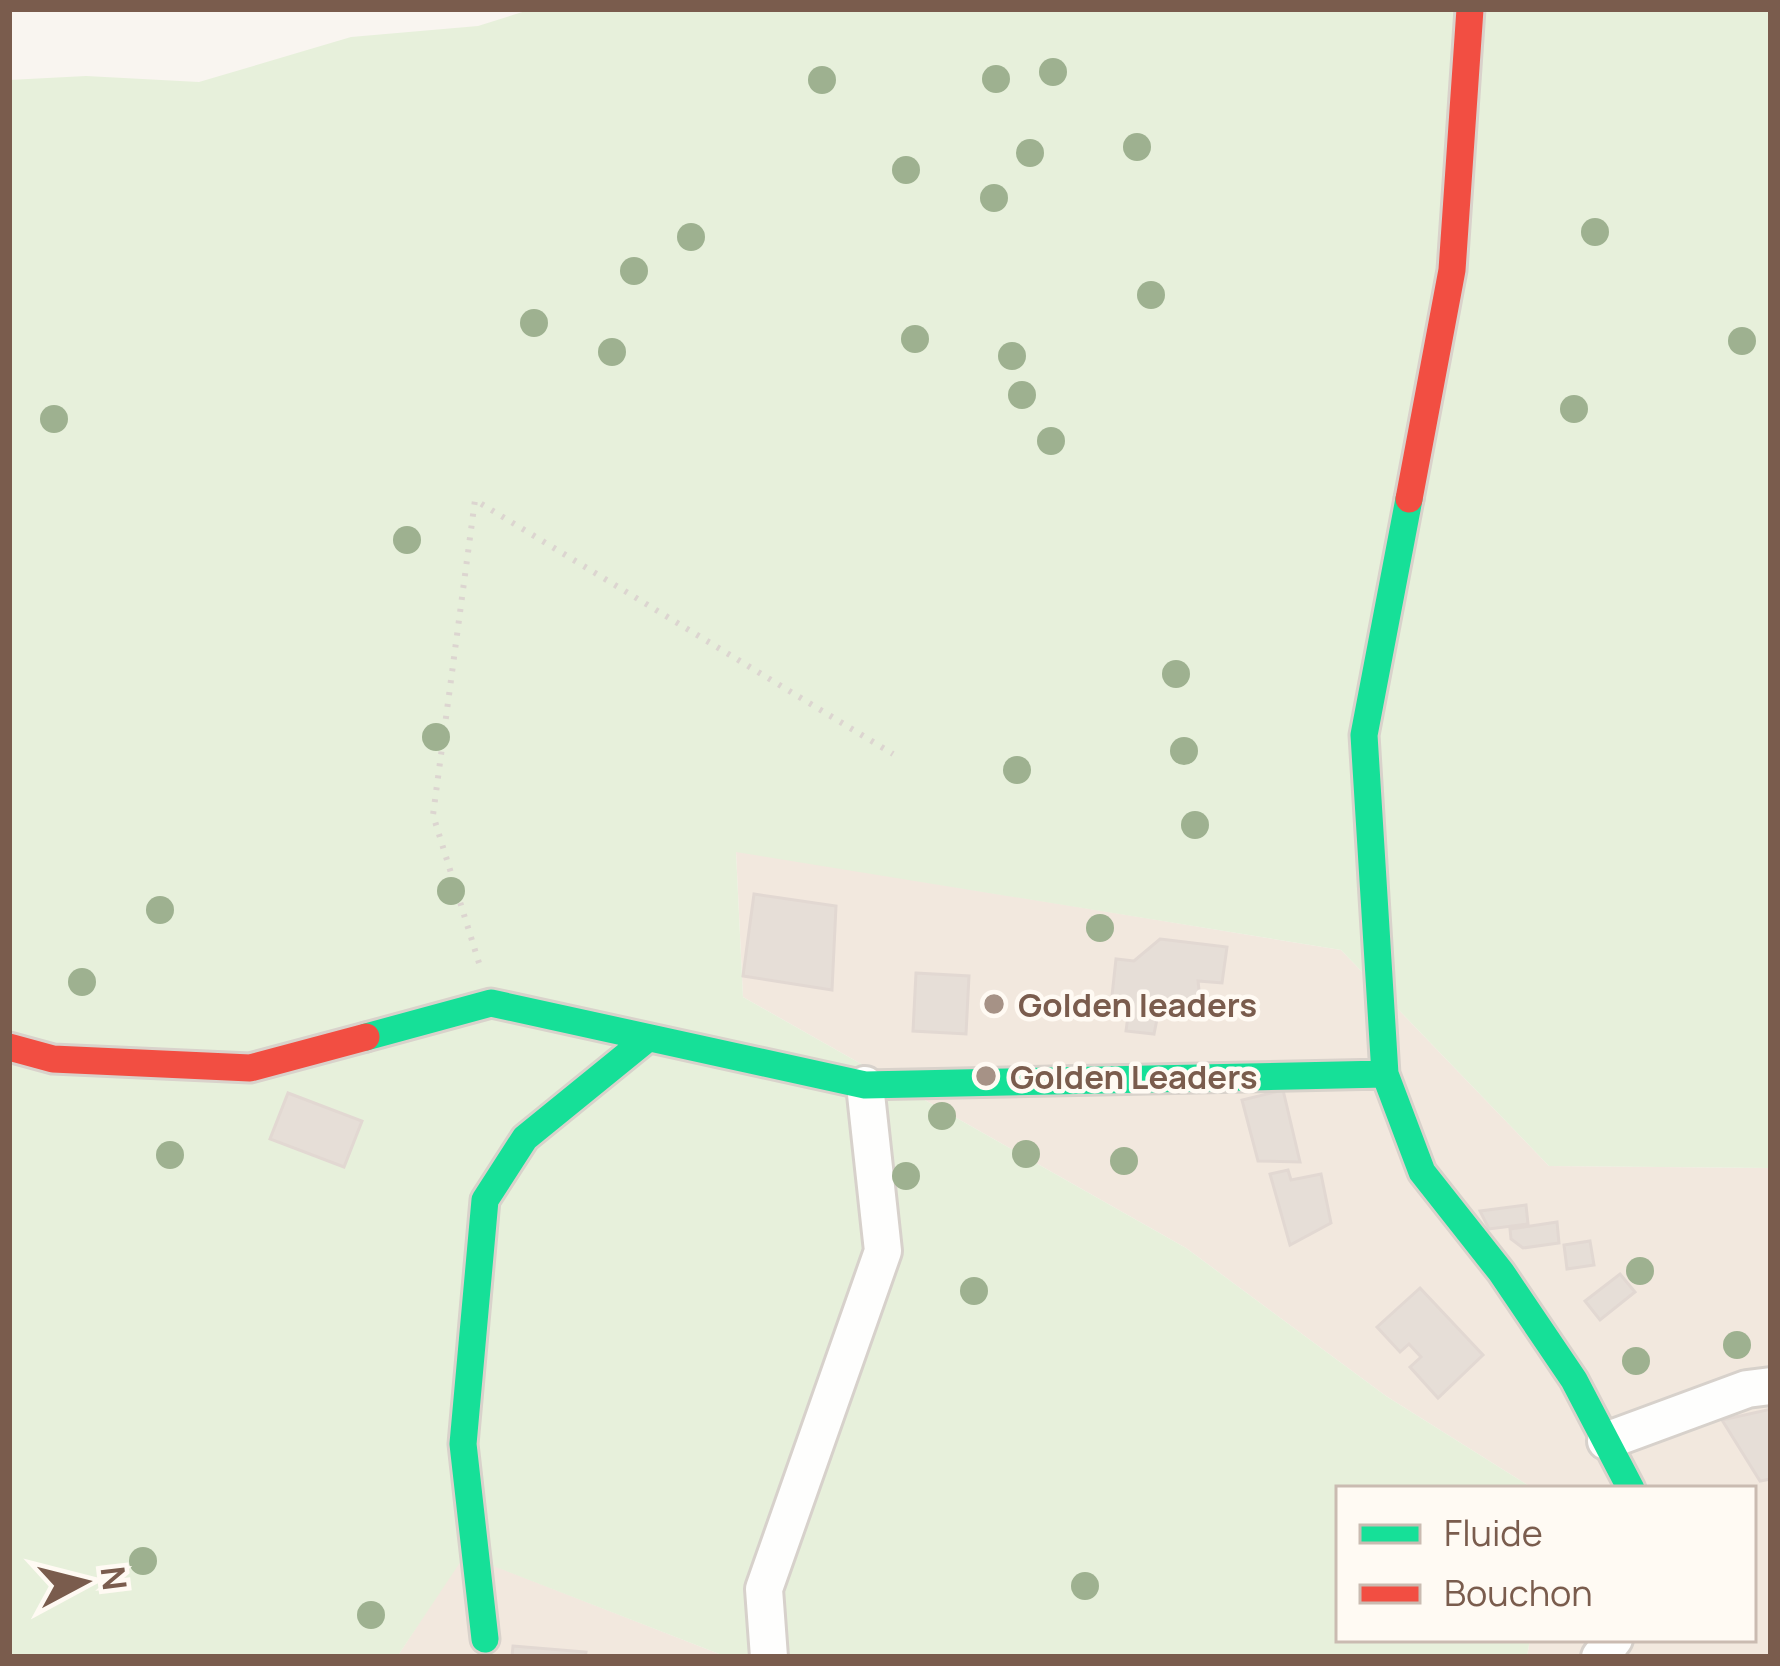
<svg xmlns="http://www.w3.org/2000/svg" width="1780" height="1666" font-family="Manrope,sans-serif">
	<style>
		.residential { fill: #f2e8de }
		.green { fill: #e7f0db }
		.building { fill: #e6ded7; stroke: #e2d8d2; stroke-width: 3 }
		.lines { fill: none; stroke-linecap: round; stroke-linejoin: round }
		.street-casing { stroke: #d7d1cb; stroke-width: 42 }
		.fast-casing { stroke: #d9d2cb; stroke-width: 33 }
		.jam-casing { stroke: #d9d2cb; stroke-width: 33 }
		.path { stroke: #dcd5d0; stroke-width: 6; stroke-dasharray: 3 9; stroke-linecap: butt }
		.street { stroke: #fefefd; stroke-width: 36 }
		.fast { stroke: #16e098; stroke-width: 27 }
		.jam { stroke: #f24e42; stroke-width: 27 }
		.tree { fill: #9eb190 }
		.poi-dot { fill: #a69286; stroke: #fffaf3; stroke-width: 4.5 }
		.labels { text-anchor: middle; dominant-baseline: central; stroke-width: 9; stroke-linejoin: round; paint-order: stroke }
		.poi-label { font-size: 33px; font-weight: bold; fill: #7a5c4d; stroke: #fffaf3; text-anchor: start }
	</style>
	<rect width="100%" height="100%" fill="#f9f5f0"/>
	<path class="residential" d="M736 851 1341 950 1549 1166 1771 1168V1657H1527L1530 1639H1753V1489H1534L1386 1396 1186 1248 743 997Z
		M464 1554 727 1657H397Z"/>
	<path class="green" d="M532 9H1771V1168L1549 1166 1341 950 736 852 743 997 1186 1248 1386 1396 1534 1489H1339V1639H1530L1527 1657H727L465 1555 397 1657H9V80L86 76 199 82 351 37 478 26Z"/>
	<path class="building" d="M754 894 836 906 832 990 743 976Z
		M1160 939 1227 947 1222 983 1198 981 1200 999 1194 1012 1168 1017 1158 1014 1154 1034 1126 1031 1128 1016 1110 1014 1116 959 1134 961Z
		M916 973 969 976 966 1034 913 1031Z
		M1283 1090 1300 1162 1258 1161 1242 1100Z
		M288 1093 362 1121 344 1167 270 1139Z
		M1288 1170 1291 1180 1321 1174 1331 1223 1290 1245 1270 1174Z
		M1526 1205 1528 1224 1489 1229 1480 1211Z
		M1557 1222 1559 1243 1523 1248 1511 1239 1510 1229Z
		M1590 1241 1594 1265 1567 1269 1564 1245Z
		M1620 1274 1635 1292 1600 1320 1585 1301Z
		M1420 1288 1483 1355 1438 1398 1410 1367 1421 1357 1409 1344 1400 1352 1377 1327Z
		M1771 1409V1479L1760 1481 1722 1420Z
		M513 1646 586 1652 585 1657H512Z"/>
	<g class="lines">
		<defs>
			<path id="street" d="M1606 1441 1747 1389 1771 1386
				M769 1657 764 1589 883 1251 865 1085
				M1600 1657 1614 1639"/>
			<path id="fast" d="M1409 499 1364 735 1385 1074 1422 1172 1501 1272 1574 1380 1631 1489
				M366 1037 491 1003 865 1085 1385 1074
				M485 1639 463 1444 485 1200 525 1138 648 1038"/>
			<path id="jam" d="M1409 499 1452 270 1470 9
				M9 1047 53 1059 250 1068 366 1037"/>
		</defs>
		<use href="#street" class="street-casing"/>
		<use href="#fast" class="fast-casing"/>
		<use href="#jam" class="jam-casing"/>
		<path class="path" d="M479 963 433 815 475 500 893 754"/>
		<use href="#street" class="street"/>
		<use href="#fast" class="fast"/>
		<use href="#jam" class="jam"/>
	</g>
	<g class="tree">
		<circle cx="1053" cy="72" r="14"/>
		<circle cx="996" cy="79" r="14"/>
		<circle cx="822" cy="80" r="14"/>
		<circle cx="1137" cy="147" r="14"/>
		<circle cx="1030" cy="153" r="14"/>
		<circle cx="906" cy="170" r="14"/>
		<circle cx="994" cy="198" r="14"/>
		<circle cx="1595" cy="232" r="14"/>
		<circle cx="691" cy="237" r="14"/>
		<circle cx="634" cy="271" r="14"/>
		<circle cx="1151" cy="295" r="14"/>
		<circle cx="534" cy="323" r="14"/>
		<circle cx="915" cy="339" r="14"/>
		<circle cx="1742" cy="341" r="14"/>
		<circle cx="612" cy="352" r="14"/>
		<circle cx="1012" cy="356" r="14"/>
		<circle cx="1022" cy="395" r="14"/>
		<circle cx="1574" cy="409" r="14"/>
		<circle cx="54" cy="419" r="14"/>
		<circle cx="1051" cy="441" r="14"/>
		<circle cx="407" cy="540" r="14"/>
		<circle cx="1176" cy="674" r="14"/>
		<circle cx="436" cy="737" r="14"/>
		<circle cx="1184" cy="751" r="14"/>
		<circle cx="1017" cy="770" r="14"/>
		<circle cx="1195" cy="825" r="14"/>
		<circle cx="451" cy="891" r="14"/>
		<circle cx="160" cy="910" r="14"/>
		<circle cx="1100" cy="928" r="14"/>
		<circle cx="82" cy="982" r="14"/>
		<circle cx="942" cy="1116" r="14"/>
		<circle cx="1026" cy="1154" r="14"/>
		<circle cx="170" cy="1155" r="14"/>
		<circle cx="1124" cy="1161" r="14"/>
		<circle cx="906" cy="1176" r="14"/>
		<circle cx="1640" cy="1271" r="14"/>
		<circle cx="974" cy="1291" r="14"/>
		<circle cx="1737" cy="1345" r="14"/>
		<circle cx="1636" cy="1361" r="14"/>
		<circle cx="143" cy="1561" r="14"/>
		<circle cx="1085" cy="1586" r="14"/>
		<circle cx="371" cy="1615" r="14"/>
	</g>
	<g class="poi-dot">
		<circle cx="994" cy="1004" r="12"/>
		<circle cx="986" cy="1076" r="12"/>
	</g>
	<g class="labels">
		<g class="poi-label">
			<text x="1018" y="1004">Golden leaders</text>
			<text x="1010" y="1076">Golden Leaders</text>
		</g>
	</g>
	<rect width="1780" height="1666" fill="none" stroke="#7a5c4d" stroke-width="24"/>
	<rect x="1336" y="1486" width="420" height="156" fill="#fffaf3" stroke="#cabbb1" stroke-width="3"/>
	<rect x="1360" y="1525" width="60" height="18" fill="#16e098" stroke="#cabbb1" stroke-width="3"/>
	<text x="1444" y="1546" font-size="36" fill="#7a5c4d">Fluide</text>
	<rect x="1360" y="1585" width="60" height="18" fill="#f24e42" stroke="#cabbb1" stroke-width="3"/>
	<text x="1444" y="1606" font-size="36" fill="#7a5c4d">Bouchon</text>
	<g transform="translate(84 1582) rotate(83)" stroke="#fffaf3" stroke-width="9" paint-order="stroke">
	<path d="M0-9L21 45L0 30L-21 45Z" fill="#7a5c4d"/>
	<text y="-18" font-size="33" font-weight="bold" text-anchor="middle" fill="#7a5c4d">N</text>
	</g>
</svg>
